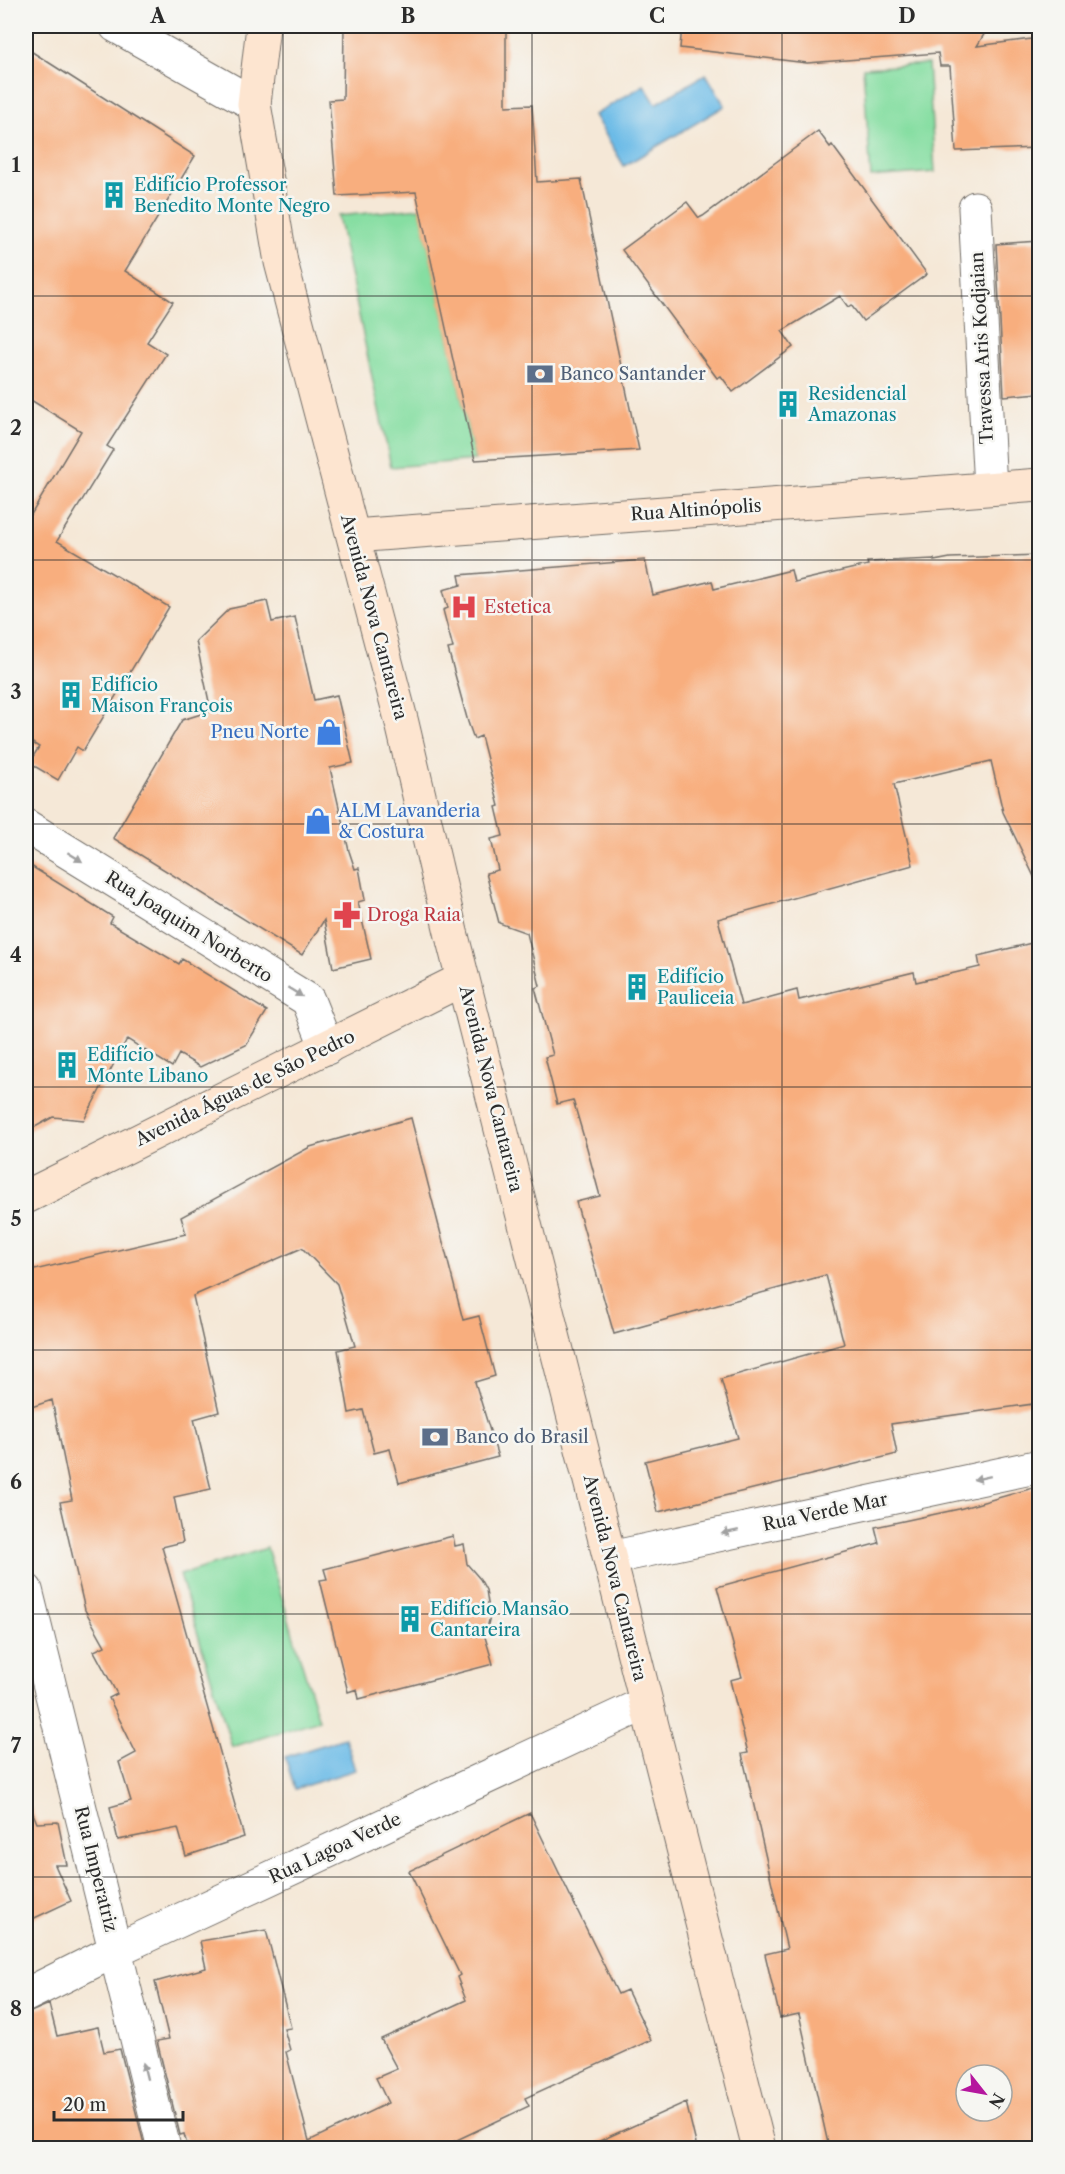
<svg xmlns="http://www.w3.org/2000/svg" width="1065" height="2174" font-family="'Libre Caslon Text',serif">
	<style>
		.green { fill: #86dea2; stroke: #588466; stroke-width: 1.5 }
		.water { fill: #6cbbe7; stroke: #4c7389; stroke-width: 1.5 }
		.building { fill: #f8ae7e; fill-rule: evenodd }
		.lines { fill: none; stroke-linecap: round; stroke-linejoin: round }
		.street-casing { stroke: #726d67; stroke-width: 35 }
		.secondary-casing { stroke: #726d67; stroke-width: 35 }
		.street { stroke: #fff; stroke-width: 33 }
		.secondary { stroke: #fde5d0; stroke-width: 33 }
		.oneway { fill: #a0a0a0 }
		.grid { fill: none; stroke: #2b2b2b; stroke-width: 1.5; stroke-opacity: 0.55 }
		.labels { text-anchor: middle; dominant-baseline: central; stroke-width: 5; stroke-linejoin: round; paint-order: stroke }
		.culture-label { font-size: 18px; fill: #0d838f; stroke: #f6f6f2; text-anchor: start }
		.street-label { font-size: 18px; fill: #2b2b2b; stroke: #f6f6f2 }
		.service-label { font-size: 18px; fill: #4e5e75; stroke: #f6f6f2; text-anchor: start }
		.health-label { font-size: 18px; fill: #be3a42; stroke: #f6f6f2; text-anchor: start }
		.shop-label { font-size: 18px; fill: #366cbe; stroke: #f6f6f2; text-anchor: end }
		.neatline { fill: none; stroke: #2b2b2b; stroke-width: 2 }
		.grid-label { font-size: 20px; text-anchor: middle; font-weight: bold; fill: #2b2b2b }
	</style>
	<rect width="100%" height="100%" fill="#f6f6f2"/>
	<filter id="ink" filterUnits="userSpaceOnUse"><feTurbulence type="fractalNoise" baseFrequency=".0167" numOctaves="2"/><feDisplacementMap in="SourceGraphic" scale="12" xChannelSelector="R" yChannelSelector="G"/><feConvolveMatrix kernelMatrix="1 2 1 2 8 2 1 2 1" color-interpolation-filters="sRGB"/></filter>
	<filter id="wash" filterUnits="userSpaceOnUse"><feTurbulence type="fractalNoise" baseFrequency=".008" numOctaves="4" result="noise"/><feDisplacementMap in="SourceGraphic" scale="24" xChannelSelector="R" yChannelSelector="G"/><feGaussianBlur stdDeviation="1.35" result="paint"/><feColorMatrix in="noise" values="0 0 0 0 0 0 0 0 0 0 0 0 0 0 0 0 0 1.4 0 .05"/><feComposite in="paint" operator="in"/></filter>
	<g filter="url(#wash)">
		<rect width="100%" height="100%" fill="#f5e8d7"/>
		<path class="green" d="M928 64 935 172 871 177 863 68Z
			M420 208 475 460 391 467 338 216Z
			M267 1548 319 1720 232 1747 180 1575Z"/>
		<path class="water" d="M706 74 725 106 624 166 594 115 644 85 656 104Z
			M345 1738 355 1770 295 1789 285 1757Z"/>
		<g id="blocks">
			<path class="building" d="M344 26H506V106L532 105 537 182 581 179 639 450 475 460 416 192 337 196 329 100 343 99Z
				M682 26H989L977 46 1039 38V148L956 151 950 66H940L938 53 807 63 680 48Z
				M26 48 195 156 125 271 173 302 147 342 166 354 107 446 113 450 57 541 169 607 83 751 77 747 58 780 29 763 39 747 26 739V523L81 431 26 397Z
				M818 131 830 147 832 145 927 274 863 321 851 305 848 307 840 296 782 331 793 347 733 392 721 376 717 378 622 250 687 202 699 218 703 216Z
				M1040 241V393L1004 396 996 244Z
				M1040 555V889L1003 812 991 761 894 784 913 865 718 919 741 1005 797 990 799 1000 914 972 916 982 980 967 978 956 1040 941V1403L891 1424 897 1454 658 1512 645 1461 738 1438 721 1379 844 1344 826 1275 614 1334 576 1202 600 1196 587 1148 573 1100 557 1104 545 1057 553 1055 535 988 540 986 527 933 499 923 486 873 498 870 491 839 503 836 496 807 499 806 481 736 474 739 468 722 448 649 453 648 443 610 448 608 443 590 461 585 459 575 645 560 653 595 712 581 714 589 791 570 794 582 868 565 867 562 934 559V561L950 558Z
				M267 601 272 622 295 617 314 700 337 695 353 763 330 768 349 851 355 869 359 868 365 900 358 902 371 959 333 968 324 920 302 955 113 838 182 720 211 711 196 641 229 609Z
				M26 863 113 917 110 923 179 964 182 959 267 1011 246 1045 200 1067 179 1054 172 1067 127 1039 84 1120 53 1117 26 1132Z
				M411 1118 463 1320 479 1316 495 1376 475 1382 498 1457 399 1483 390 1449 374 1453 363 1410 349 1413 338 1350 355 1346 337 1284 302 1248 193 1296 219 1412 194 1419 211 1489 174 1497 183 1542 162 1547 244 1837 186 1856 178 1828 118 1840 110 1807 131 1801 119 1762 136 1753 109 1698 117 1694 94 1651 105 1646 85 1610 60 1502 72 1500 52 1400 26 1409V1272L186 1234 181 1217 310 1147Z
				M1040 1486V2148H829L799 2014 780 2018 765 1954 787 1949 742 1754 748 1753 730 1680 742 1677 717 1587 879 1543 875 1527 959 1509ZM966 2075H1002V2111H966Z
				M453 1536 455 1546 464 1544 467 1564 480 1579 486 1590 490 1616 485 1637 493 1664 359 1699 357 1689 348 1692 320 1580 327 1579 324 1569Z
				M26 1797 37 1823 58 1822 67 1865H55L71 1901 26 1922Z
				M530 1813 618 1994 627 1990 651 2040 525 2098 529 2106 440 2148H188L184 2134 180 2135 157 2041 169 2039 155 1982 206 1968 200 1941 266 1930 291 2028 284 2029 290 2050 286 2052 309 2141 388 2103 376 2078 397 2069 381 2039 466 2000 457 1977 460 1975 409 1871Z
				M49 2004 57 2036 98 2027 104 2052 120 2049 144 2144 123 2148H26V2014Z
				M686 2102 697 2148H584Z"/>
		</g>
	</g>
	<g filter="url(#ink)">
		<use href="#blocks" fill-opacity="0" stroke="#726d67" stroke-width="1.5"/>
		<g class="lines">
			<defs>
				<path id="street" d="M116 26 254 104
					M975 208 990 488
					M26 826 308 1000 327 1048
					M610 1558 1040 1466
					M26 1590 164 2148
					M26 1995 116 1950 646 1703"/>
				<path id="secondary" d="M263 26 254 104 281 262 402 723 451 932 759 2148
					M353 536 1040 485
					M26 1197 463 979"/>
			</defs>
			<use href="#street" class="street-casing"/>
			<use href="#secondary" class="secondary-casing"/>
			<use href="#street" class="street"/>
			<use href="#secondary" class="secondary"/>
		</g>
		<defs><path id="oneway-solid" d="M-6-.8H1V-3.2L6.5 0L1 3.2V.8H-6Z" transform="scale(1.5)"/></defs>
		<g class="oneway">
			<use href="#oneway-solid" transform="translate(75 857) rotate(32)"/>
			<use href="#oneway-solid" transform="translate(295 992) rotate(32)"/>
			<use href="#oneway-solid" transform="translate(982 1478) rotate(168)"/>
			<use href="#oneway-solid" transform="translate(730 1532) rotate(168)"/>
			<use href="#oneway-solid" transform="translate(145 2071) rotate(-104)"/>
		</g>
	</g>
	<path class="grid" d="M283 26V2148M532 26V2148M782 26V2148M26 296H1040M26 560H1040M26 824H1040M26 1087H1040M26 1350H1040M26 1614H1040M26 1877H1040"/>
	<defs>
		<symbol id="building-bare" viewBox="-9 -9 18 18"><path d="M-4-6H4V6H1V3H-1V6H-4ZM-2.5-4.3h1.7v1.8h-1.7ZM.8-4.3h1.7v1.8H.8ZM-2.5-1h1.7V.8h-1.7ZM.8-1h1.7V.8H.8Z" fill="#0f9aa8" stroke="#f6f6f2" stroke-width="2.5" paint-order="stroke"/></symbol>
		<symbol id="bank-bare" viewBox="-9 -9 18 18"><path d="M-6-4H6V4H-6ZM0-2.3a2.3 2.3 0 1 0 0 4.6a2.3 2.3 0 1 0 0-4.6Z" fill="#5c6f8a" stroke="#f6f6f2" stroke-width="2.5" paint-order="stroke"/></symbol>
		<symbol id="hospital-bare" viewBox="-9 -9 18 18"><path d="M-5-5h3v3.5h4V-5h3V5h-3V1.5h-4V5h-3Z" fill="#e0444e" stroke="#f6f6f2" stroke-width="2.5" paint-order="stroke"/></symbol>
		<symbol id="shop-bare" viewBox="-9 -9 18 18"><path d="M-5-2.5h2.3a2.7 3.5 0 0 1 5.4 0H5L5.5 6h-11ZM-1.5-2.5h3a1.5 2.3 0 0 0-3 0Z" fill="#3f7fe0" stroke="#f6f6f2" stroke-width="2.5" paint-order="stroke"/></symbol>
		<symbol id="pharmacy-bare" viewBox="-9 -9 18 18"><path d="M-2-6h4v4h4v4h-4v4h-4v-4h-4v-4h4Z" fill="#e0444e" stroke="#f6f6f2" stroke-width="2.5" paint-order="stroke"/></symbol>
	</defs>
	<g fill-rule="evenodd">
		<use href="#building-bare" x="95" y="176" width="38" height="38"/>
		<use href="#bank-bare" x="521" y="355" width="38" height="38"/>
		<use href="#building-bare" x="769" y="385" width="38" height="38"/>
		<use href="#hospital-bare" x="445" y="588" width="38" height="38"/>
		<use href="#building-bare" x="52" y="676" width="38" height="38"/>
		<use href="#shop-bare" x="310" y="713" width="38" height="38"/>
		<use href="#shop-bare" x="299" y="802" width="38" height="38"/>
		<use href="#pharmacy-bare" x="328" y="896" width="38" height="38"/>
		<use href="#building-bare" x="618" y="968" width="38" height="38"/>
		<use href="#building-bare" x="48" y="1046" width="38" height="38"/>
		<use href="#bank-bare" x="416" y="1418" width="38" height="38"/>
		<use href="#building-bare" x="391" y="1600" width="38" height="38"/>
	</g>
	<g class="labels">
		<g class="culture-label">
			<text x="134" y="185">Edifício Professor<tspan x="134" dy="21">Benedito Monte Negro</tspan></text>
			<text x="808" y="394">Residencial<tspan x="808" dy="21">Amazonas</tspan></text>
			<text x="91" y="685">Edifício<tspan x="91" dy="21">Maison François</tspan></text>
			<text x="657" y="977">Edifício<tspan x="657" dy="21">Pauliceia</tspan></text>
			<text x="87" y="1055">Edifício<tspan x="87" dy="21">Monte Libano</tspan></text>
			<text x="430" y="1609">Edifício Mansão<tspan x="430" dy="21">Cantareira</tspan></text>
		</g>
		<g class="street-label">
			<text transform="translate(982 348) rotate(-93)">Travessa Aris Kodjaian</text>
			<text transform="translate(696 510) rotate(-4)">Rua Altinópolis</text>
			<text transform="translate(374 617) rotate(75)">Avenida Nova Cantareira</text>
			<text transform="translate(189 927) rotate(32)">Rua Joaquim Norberto</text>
			<text transform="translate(245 1088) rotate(-26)">Avenida Águas de São Pedro</text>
			<text transform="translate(491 1089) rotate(76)">Avenida Nova Cantareira</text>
			<text transform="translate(825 1512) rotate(-12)">Rua Verde Mar</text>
			<text transform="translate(615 1578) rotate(76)">Avenida Nova Cantareira</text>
			<text transform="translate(335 1848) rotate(-25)">Rua Lagoa Verde</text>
			<text transform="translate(96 1869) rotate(76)">Rua Imperatriz</text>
		</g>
		<g class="service-label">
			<text x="560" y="374">Banco Santander</text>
			<text x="455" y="1437">Banco do Brasil</text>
		</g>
		<g class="health-label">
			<text x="484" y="607">Estetica</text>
			<text x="367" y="915">Droga Raia</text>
		</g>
		<g class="shop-label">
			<text x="309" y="732">Pneu Norte</text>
			<text x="338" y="811" text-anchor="start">ALM Lavanderia<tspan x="338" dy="21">&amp; Costura</tspan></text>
		</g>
	</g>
	<rect width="1065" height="2174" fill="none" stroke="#f6f6f2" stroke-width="66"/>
	<g transform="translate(984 2093) rotate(121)"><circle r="28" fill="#f6f6f2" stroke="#a5a5a2" stroke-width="1.5"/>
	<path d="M0-4.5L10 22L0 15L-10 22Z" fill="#b5179e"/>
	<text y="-9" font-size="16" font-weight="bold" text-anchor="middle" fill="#2b2b2b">N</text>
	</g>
	<path d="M54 2111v9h129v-9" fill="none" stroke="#2b2b2b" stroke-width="3"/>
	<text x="63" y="2111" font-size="18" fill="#2b2b2b" stroke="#f6f6f2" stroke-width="4.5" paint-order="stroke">20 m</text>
	<rect x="33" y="33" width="999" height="2108" class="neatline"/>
	<g class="grid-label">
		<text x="158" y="23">A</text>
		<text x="408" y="23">B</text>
		<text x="657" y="23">C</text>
		<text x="907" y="23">D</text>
		<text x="16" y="172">1</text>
		<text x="16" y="435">2</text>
		<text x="16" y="699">3</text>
		<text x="16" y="962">4</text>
		<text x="16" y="1226">5</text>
		<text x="16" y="1489">6</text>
		<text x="16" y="1753">7</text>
		<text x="16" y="2016">8</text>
	</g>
</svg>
